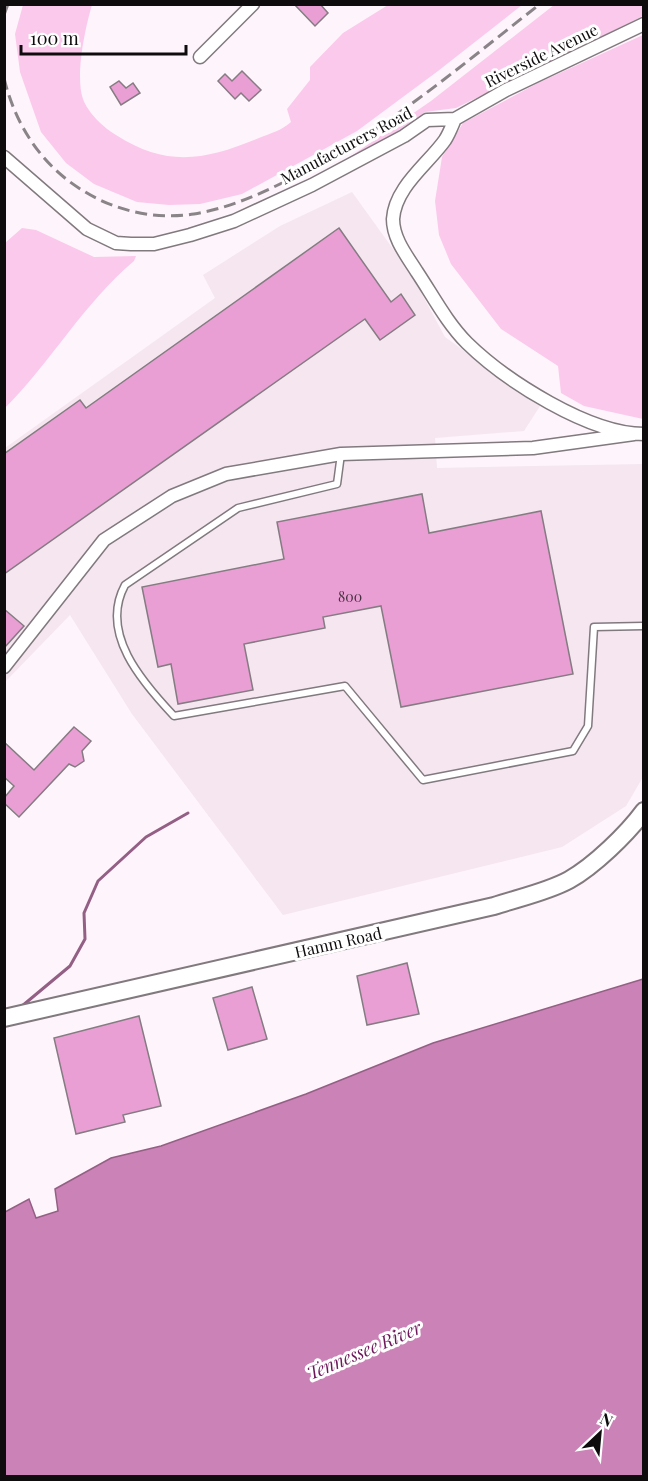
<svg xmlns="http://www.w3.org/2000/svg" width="648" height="1481" font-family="'Playfair Display',serif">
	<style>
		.built { fill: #f5e6f0 }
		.green { fill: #fbc9eb }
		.water { fill: #cb82b6; stroke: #935f84; stroke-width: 1.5 }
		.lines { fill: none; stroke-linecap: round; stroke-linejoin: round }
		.stream { stroke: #935f84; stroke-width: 3 }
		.building { fill: #ea9fd4; stroke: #847c82; stroke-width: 1.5 }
		.service-casing { stroke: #81797e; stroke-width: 9 }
		.minor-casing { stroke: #81797e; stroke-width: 15 }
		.secondary-casing { stroke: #81797e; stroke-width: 20 }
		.service { stroke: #fff; stroke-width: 6 }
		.minor { stroke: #fff; stroke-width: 12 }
		.secondary { stroke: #fff; stroke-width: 16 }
		.rail { stroke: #8a8488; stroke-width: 3; stroke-dasharray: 12 6; stroke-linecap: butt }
		.labels { text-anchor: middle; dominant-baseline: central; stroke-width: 6; stroke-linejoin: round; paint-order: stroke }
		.number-label { font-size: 14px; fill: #463140 }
		.street-label { font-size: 16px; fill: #0f0c0e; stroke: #fff }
		.water-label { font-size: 18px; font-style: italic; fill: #6e185c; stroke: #fff }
	</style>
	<rect width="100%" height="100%" fill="#fef4fb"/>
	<path class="built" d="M352 192 411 274 445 337 540 406 524 431 435 438 437 468 643 464V777L626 806 562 847 283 915 132 714 70 615 5 682V448L215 298 203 275 280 226Z"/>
	<path class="green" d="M23 5H92C85 28 75 76 83 99 88 113 104 128 116 135 167 168 206 160 259 138 271 133 281 131 291 122L287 109 310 80V67L343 33 388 5H522L438 71 357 131 242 194 200 204 169 205 137 202 94 184 66 163 41 132 20 72 15 34Z
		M554 5H643V16L456 108 425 112 382 142 347 159 431 101Z
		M643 35V419L584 406 561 393 558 366 501 329 451 264 439 235 435 201 442 157 463 123 538 83Z
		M22 228 36 230 94 257 136 256 134 261C84 303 51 362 5 408V243Z"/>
	<path class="water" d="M643 979V1476H5V1212L29 1199 36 1218 58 1211 55 1189 111 1158 161 1146 306 1094 433 1043Z"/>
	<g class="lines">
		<path class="stream" d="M22 1006 70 966 85 939 84 913 98 881 146 837 188 813"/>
	</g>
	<path class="building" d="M294 4H320L328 13 315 26Z
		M242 71 261 90 249 101 241 93 235 99 218 81 225 74 232 81Z
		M119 81 126 88 133 83 140 93 121 105 110 87Z
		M339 228 391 302 401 294 415 315 380 340 365 319 4 574V454L80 400 86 408Z
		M422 494 429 533 541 511 573 674 401 707 381 606 323 617 325 628 244 644 253 690 178 704 171 664 158 667 142 587 284 559 277 522Z
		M4 609 24 626 4 648Z
		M74 727 91 741 82 751 84 761 75 767 69 764 19 817 4 803V798L14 786 4 777V742L34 770Z
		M407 963 419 1014 367 1025 357 976Z
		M252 987 267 1039 228 1050 213 998Z
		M139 1016 161 1106 123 1115 125 1122 76 1134 54 1038Z"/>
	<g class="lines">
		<defs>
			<path id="service" d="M341 454 337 484 238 508 125 585C99 633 142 682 174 716L345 686 423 780 573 751 588 726 594 627 644 626"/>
			<path id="minor" d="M200 57 253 4
				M455 119C452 126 449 134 445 140 428 164 395 187 393 219 393 239 407 256 417 272 433 296 447 323 467 343 506 381 589 434 644 434
				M455 119 506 90 644 24
				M4 157 87 229 116 243 131 244H154L190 235 234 221 312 185 404 136 427 120 455 119
				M4 667 104 540 172 496 226 474 341 454 533 448 634 434"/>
			<path id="secondary" d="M4 1018 494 906C518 898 547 892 569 880 594 866 627 834 644 811"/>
		</defs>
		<use href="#service" class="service-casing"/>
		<use href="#minor" class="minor-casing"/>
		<use href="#secondary" class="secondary-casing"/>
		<use href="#service" class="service"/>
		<use href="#minor" class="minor"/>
		<use href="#secondary" class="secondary"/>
		<path class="rail" d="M4 15 8 4
			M4 78C15 124 41 165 82 190 115 211 155 220 194 214 225 209 256 196 284 182 378 137 458 68 540 4"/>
	</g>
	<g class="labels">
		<g class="number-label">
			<text x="350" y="596">800</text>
		</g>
		<g class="street-label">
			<text transform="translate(541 55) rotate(-26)">Riverside Avenue</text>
			<text transform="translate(346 145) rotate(-28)">Manufacturers Road</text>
			<text transform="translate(338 942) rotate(-13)">Hamm Road</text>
		</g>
		<g class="water-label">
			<text transform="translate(364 1350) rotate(-23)">Tennessee River</text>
		</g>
	</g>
	<rect width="648" height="1481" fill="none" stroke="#0f0c0e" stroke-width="12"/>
	<g transform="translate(600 1433) rotate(26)" stroke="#ffffff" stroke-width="4.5" paint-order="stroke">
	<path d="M0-4.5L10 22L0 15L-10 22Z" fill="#0f0c0e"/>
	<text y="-9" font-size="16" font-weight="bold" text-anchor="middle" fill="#0f0c0e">N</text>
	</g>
	<path d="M21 45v9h165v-9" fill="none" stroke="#0f0c0e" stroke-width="3"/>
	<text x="30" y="45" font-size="18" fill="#0f0c0e" stroke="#ffffff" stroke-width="4.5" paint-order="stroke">100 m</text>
</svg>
